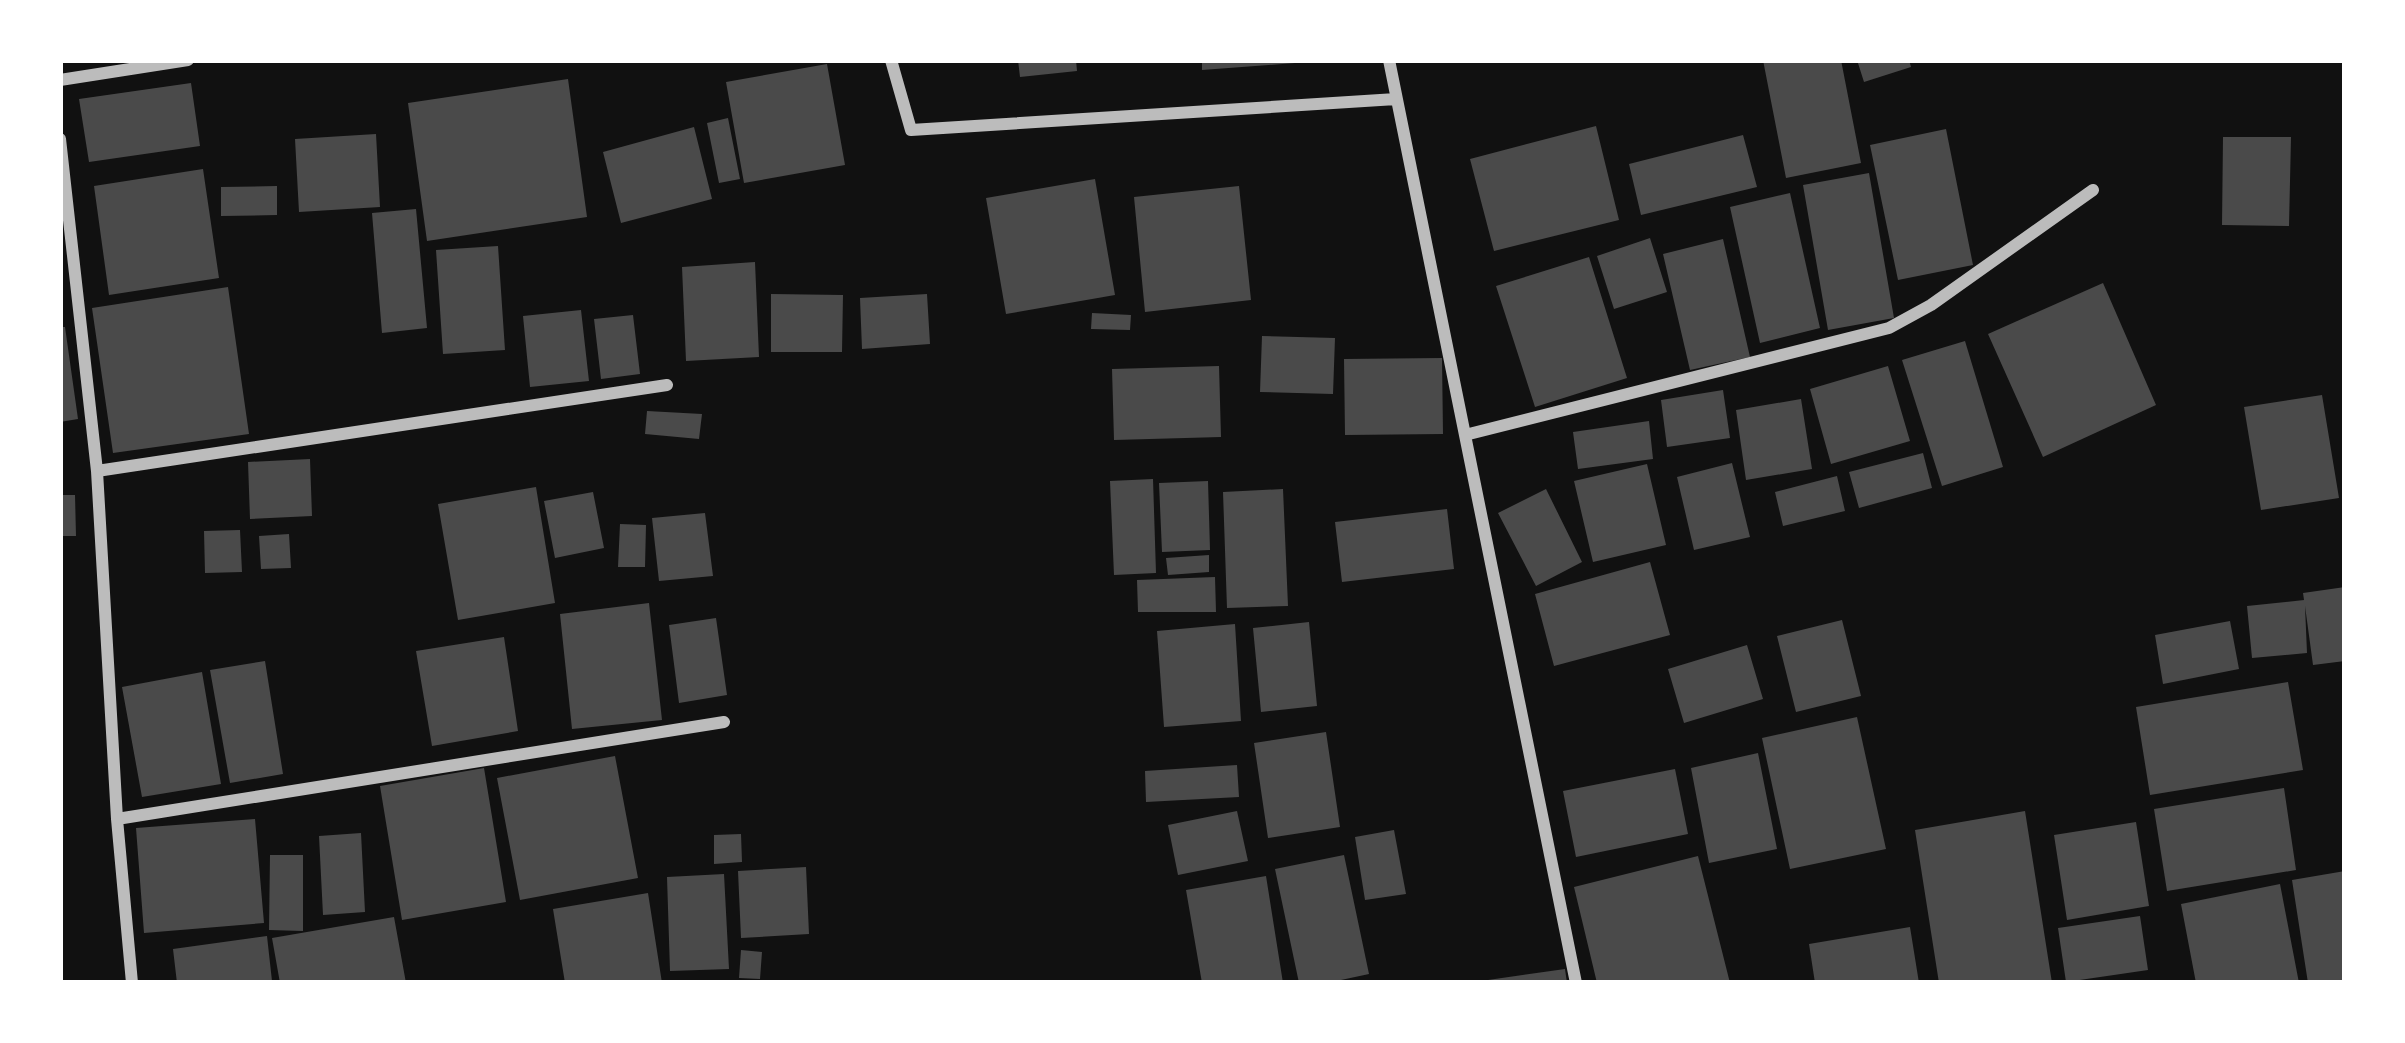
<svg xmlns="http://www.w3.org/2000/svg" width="2405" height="1043" font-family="'PT Sans',sans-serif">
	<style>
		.building { fill: #4a4a4a }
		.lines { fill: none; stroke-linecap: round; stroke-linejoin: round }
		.minor { stroke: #bcbcbc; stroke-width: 12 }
	</style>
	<rect width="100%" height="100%" fill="#111"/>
	<path class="building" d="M1018 60H1076L1077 71 1020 77Z
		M1202 60H1294L1295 63 1202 70Z
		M1763 60H1841L1861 163 1786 178Z
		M1857 60H1909L1911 67 1864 82Z
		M827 64 845 165 744 183 726 82Z
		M568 79 587 217 427 241 408 103Z
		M191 83 200 146 89 162 79 99Z
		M728 118 740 179 719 183 707 123Z
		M1596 126 1619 220 1494 251 1470 159Z
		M694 127 712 199 621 223 603 152Z
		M1946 129 1973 265 1898 280 1870 145Z
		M376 134 380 207 299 212 295 139Z
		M1743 135 1757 187 1641 215 1629 164Z
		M2223 137H2291L2289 226 2222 225Z
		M203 169 219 278 109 295 94 186Z
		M1869 173 1894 318 1828 330 1803 185Z
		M1095 179 1115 295 1006 314 986 198Z
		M277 186V215L221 216V187Z
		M1239 186 1251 300 1145 312 1134 197Z
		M1790 193 1820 328 1760 343 1730 207Z
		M416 209 427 328 382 333 372 213Z
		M1650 238 1667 292 1614 309 1597 256Z
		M1723 239 1750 357 1690 370 1663 254Z
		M498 246 505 350 443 354 436 250Z
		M1589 257 1627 378 1535 407 1496 286Z
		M755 262 759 357 686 361 682 267Z
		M2103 283 2156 405 2043 457 1988 334Z
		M228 287 249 434 113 453 92 308Z
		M771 294 843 295 842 352H771Z
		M927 294 930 344 862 349 860 298Z
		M581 310 589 381 530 387 523 316Z
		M1092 313 1131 315 1130 330 1091 329Z
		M633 315 640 374 601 379 594 319Z
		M60 327H65L78 419 60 422Z
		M1262 336 1335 338 1333 394 1260 392Z
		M1965 341 2003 467 1942 486 1902 360Z
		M1442 358 1443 434 1345 435 1344 359Z
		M1219 366 1221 437 1114 440 1112 369Z
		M1888 366 1910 441 1831 464 1810 389Z
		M1723 390 1730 438 1667 447 1661 400Z
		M2322 395 2339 498 2261 510 2244 407Z
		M1801 399 1812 469 1746 480 1736 410Z
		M647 411 702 414 699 439 645 434Z
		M1649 421 1653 459 1578 469 1573 432Z
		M1923 453 1932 488 1859 508 1849 472Z
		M310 459 312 516 250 519 248 462Z
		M1732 463 1750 537 1694 550 1677 477Z
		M1647 464 1666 545 1593 562 1574 481Z
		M1837 476 1845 511 1783 526 1775 492Z
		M1153 479 1156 573 1114 575 1110 481Z
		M1208 481 1210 550 1162 552 1159 483Z
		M536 487 555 603 458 620 438 504Z
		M1283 489 1288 606 1227 608 1223 492Z
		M1546 489 1582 562 1536 586 1498 513Z
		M593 492 604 548 555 558 544 501Z
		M60 495H75L76 536H60Z
		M1447 509 1454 569 1342 582 1335 522Z
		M705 513 713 576 659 581 652 518Z
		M620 524 646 525 645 567H618Z
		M240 530 242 572 205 573 204 531Z
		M289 534 291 568 261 569 259 536Z
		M1209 555V572L1168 575 1166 558Z
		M1650 562 1670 635 1554 666 1535 594Z
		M1215 577 1216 612H1138L1137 580Z
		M2345 587V661L2313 665 2305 606 2307 653 2252 658 2247 606 2304 600 2303 593Z
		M649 603 662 720 572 729 560 614Z
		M716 618 727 695 679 703 669 625Z
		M1842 620 1861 696 1796 712 1777 636Z
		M2230 621 2239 669 2163 684 2155 635Z
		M1309 622 1317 706 1261 712 1253 628Z
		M1235 624 1241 721 1164 727 1157 631Z
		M504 637 518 731 432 746 416 651Z
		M1747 645 1763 699 1684 723 1668 669Z
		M265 661 283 774 230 783 210 670Z
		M202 672 221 784 142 797 122 687Z
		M2288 682 2303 770 2150 795 2136 707Z
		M1857 717 1886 849 1790 869 1762 738Z
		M1326 732 1340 827 1268 838 1254 743Z
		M1758 753 1777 849 1709 863 1691 768Z
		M615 756 638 878 520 900 497 778Z
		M1237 765 1239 797 1146 802 1145 771Z
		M484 768 506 902 402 920 380 786Z
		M1675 769 1688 834 1576 857 1563 791Z
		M2284 788 2296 870 2167 891 2154 809Z
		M1237 811 1248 861 1178 875 1168 825Z
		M2025 811 2052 983H1939L1915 830Z
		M255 819 264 923 144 933 136 828Z
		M2136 822 2149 906 2067 920 2054 835Z
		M1394 830 1406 894 1365 900 1355 837Z
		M361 833 365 912 323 915 319 836Z
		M741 834 742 862 714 864V835Z
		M270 855H303V931L269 930Z
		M1344 855 1369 974 1327 983H1299L1275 869Z
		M1698 856 1730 983H1597L1574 887Z
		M806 867 809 934 741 938 738 871Z
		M2345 871V983H2308L2292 880Z
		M724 874 729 969 670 971 667 877Z
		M1266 876 1283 983H1202L1186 890Z
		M2280 884 2299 983H2196L2181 904Z
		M648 893 662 983H565L553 909Z
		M2140 916 2148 970 2066 982 2058 928Z
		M394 917 406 983H280L272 938Z
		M1910 927 1919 983H1815L1809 944Z
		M267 936 272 981 177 983 173 949Z
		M741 950 762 952 760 979 739 978Z
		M1565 969 1567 983H1488V980Z"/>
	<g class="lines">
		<path class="minor" d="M891 60 911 130 1396 99
			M1389 60 1576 983
			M60 80 188 60
			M60 139 97 471 117 819 132 983
			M1465 435 1889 328 1931 305 2093 190
			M97 471 667 385
			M117 819 724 722"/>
	</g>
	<rect width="2405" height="1043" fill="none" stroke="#ffffff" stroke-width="126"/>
</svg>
